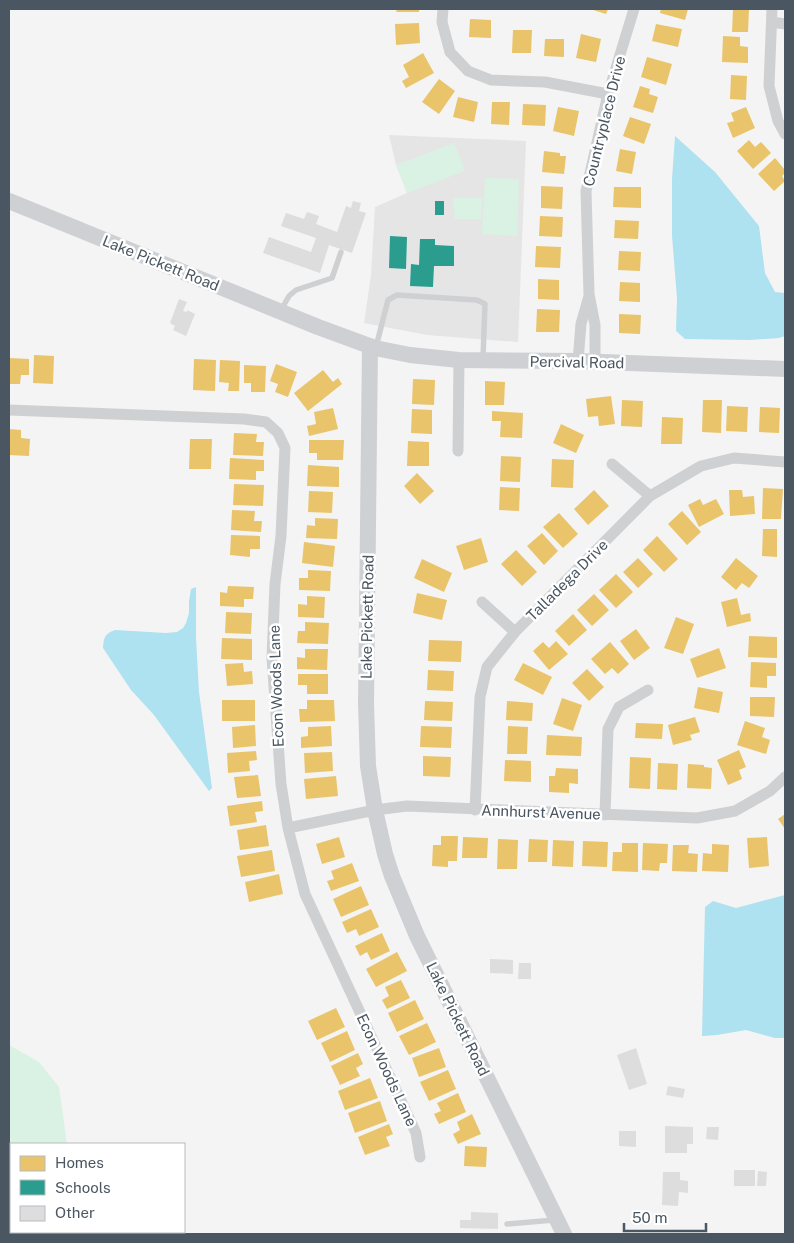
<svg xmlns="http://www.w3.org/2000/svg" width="794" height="1243" font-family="'Public Sans',sans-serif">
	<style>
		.education { fill: #e6e5e6 }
		.green { fill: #d9f2e3 }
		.water { fill: #aee2f0 }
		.homes { fill: #e9c46a }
		.schools { fill: #2a9d8f }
		.building { fill: #ddddde }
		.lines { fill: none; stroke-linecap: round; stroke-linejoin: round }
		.lane { stroke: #ced0d2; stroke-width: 5.5 }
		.street { stroke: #ced0d2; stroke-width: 11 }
		.secondary { stroke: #ced0d4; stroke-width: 16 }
		.labels { text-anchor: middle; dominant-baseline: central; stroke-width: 5; stroke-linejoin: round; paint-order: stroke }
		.street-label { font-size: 15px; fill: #4a5661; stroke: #fff }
	</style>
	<rect width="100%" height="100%" fill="#f4f4f4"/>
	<path class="education" d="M389 135 526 141 518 342 427 335 364 323 371 275 375 207 407 193 396 165Z"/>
	<path class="green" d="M454 143 465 171 407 193 396 165Z
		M485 178 519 179 517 236 482 234Z
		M453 198H482L481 219H455Z
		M9 1045 39 1062 59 1087 67 1144H11V1232H96V1234H9Z"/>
	<path class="water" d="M675 136 715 172 759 226 765 273 775 292 785 293V336L779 338 749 340 685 339 676 331 677 298 672 236V179Z
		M196 587V638L199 692 212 788 209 791 154 715 131 690 103 648C104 638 104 634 115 630L166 633 177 632 183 628 186 623 189 613V601L191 589Z
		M785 895V1038H775L746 1030 717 1035 702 1036 705 907 713 901 736 908Z"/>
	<path class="homes" d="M397 9H419V12H396Z
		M590 9H608L606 14Z
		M661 9H688L685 20 660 13Z
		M733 9H749L748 32H732Z
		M470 19 491 20V38L469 37Z
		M419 23 420 43 396 45 395 24Z
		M656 24 682 29 678 47 652 41Z
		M513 30H532L531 53H512Z
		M581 34 601 39 596 62 576 58Z
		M723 36 740 37V46L748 47V63L722 62Z
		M545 39H564V57L544 56Z
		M423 53 434 73 406 88 402 81 409 77 403 65Z
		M647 57 672 64 666 85 641 77Z
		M731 75 747 76 746 100 730 99Z
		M439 79 455 91 439 114 422 102Z
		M640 86 650 89 649 94 658 97 653 113 633 107Z
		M458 97 478 102 474 122 453 117Z
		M492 102H510L509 125 491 124Z
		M523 104 546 105 545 126 522 125Z
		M558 107 579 111 574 136 553 131Z
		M746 107 755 128 733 138 727 123 734 121 731 113Z
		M630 117 651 124 644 144 623 136Z
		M749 140 755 147 761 142 771 153 753 169 737 151Z
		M620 149 636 152 632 174 616 171Z
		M544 151 560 153V156H566L564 174 542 172Z
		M775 158 785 170V173L782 176 785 181 774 191 758 174Z
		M541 186 563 187 562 209 541 208Z
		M614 187H641V208L613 207Z
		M540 216 563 217 562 237 539 236Z
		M615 220 639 221 638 239 614 238Z
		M536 246 561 247 560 268 535 267Z
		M619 251 641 252 640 271 618 270Z
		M538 279 559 280V300L538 299Z
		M620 282 640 283V302L619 301Z
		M537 309 560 310 559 332H536Z
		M619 314 641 315 640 334 619 333Z
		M34 355 54 356 53 384 33 383Z
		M9 358 29 359V375H21L20 384H9Z
		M194 359 216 360 215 391 193 390Z
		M220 360 240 361 239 391H228L229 383 219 382Z
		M276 364 297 372 288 397 275 392 278 384 270 381Z
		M244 365 266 366 265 392H251V383H244Z
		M323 370 333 382 338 378 342 384 308 411 294 393Z
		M413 379 435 380 434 405 412 404Z
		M485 381 505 382 504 405H485Z
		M611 396 615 424 599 426 598 416 588 417 586 399Z
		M622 400 643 401 642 427 621 426Z
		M703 400H722L721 433 702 432Z
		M727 406 748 407 747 432 726 431Z
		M760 407 780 408 779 433 759 432Z
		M333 408 338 429 309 436 307 426 316 424 314 412Z
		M412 409 432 410V434L411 433Z
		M492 411 523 413 522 438 500 437 501 421H492Z
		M662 417 683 418 682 444H661Z
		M561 424 584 435 576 453 553 443Z
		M9 429 21 430V438L30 439 29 456 9 455Z
		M234 433 257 434 256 442H264L263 456 233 455Z
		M190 439H212L211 469H189Z
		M309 440H344L343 460H317V453H309Z
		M408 441 429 442V466H407Z
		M501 456 521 457 520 482 500 481Z
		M230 458 264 460V471H256V480L229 479Z
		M552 459 574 460 573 488 551 487Z
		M308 465 339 467V487L307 486Z
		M417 473 434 491 420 504 404 486Z
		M234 484 264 485 263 506 233 505Z
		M500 487 520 488 519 511 499 510Z
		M763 488 783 489 781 519H762Z
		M594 490 609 506 588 525 574 509Z
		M729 490H742L743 497 754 496 755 514 730 516Z
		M309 491 333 492 332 513 308 512Z
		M700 499 703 505 716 499 724 514 699 527 688 505Z
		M232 510 255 511 254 521H262L261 532 231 530Z
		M682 511 701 532 687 545 668 524Z
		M559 513 578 534 563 548 543 527Z
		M315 518 338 519 337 539 306 538 307 525 315 526Z
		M763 529H777V557L762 556Z
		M542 533 558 551 544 565 527 546Z
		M231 535 260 536V549H250V557L230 555Z
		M657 536 678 559 664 572 643 550Z
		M481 538 488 562 464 570 456 546Z
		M304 542 335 546 333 567 302 563Z
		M516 550 537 572 522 586 501 564Z
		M638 558 653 574 638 588 623 572Z
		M736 558 758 576 749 588 742 583 736 590 721 577Z
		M422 559 452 573 444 592 414 578Z
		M308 570 331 571 330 591 299 590V578H308Z
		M616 574 633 592 616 608 599 590Z
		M228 586 254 587 253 599H244V607L220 606V592L227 593Z
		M417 593 447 600 442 620 413 613Z
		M594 594 609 610 592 626 577 610Z
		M307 596 325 597 324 618 298 617V604L307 605Z
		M737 598 741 615 750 613 751 621 727 627 721 602Z
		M226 612 252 613 251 634 225 633Z
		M573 614 587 630 569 646 555 631Z
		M676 617 694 624 683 654 664 648Z
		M305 622 329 623 328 644 297 643 298 631H305Z
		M636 629 650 648 634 660 620 641Z
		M749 636 777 637V658L748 657Z
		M222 638 252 639V660L221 659Z
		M429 640 462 641 461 662 428 661Z
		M556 641 568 654 549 670 533 651 543 642 549 648Z
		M610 642 629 664 618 674 612 668 605 674 591 659Z
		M719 648 726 668 697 678 690 659Z
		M305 649H328L327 670 297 669V657L305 658Z
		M751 662 776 663V676H767V688L750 687Z
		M243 663 244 672 252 671 253 684 227 686 225 664Z
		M523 663 552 677 543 695 514 680Z
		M587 669 604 687 589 701 572 683Z
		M428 670 454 671 453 691 427 690Z
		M298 674H328V694H307V685H298Z
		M698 687 723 692 719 713 694 708Z
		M750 697H775L774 717 750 716Z
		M562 698 582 705 573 731 553 724Z
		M222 700H255V721H222Z
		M307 700H334L335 721 300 722 299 709H307Z
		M425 701 453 702 452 721 424 720Z
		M507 701 533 703 532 721 506 720Z
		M695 717 700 732 690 735 692 740 673 745 668 725Z
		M745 721 765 728 762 737 770 740 766 754 737 745Z
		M636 723 663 724 662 739 635 738Z
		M255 725 256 746 233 748 232 727Z
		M331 726 332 746 301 748V737L308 736V727Z
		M421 726 452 727 451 748 420 747Z
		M508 726 528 727 527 754H507Z
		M547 735 582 737 581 756 546 755Z
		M739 750 746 767 739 770 742 779 728 785 717 760Z
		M256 751 257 760 249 761 250 771 228 773 227 753Z
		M332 752 333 771 305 773 304 753Z
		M423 756 451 757 450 777 423 776Z
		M630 757 651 758 650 789 629 788Z
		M505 760 531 761V782L504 781Z
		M658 763 678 764 677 790 657 789Z
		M688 764 704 765V767L712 768 711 789 687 788Z
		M556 768 578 769V784L569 783V793L549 792V776H555Z
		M258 775 261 796 237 798 234 777Z
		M336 776 338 796 306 799 304 779Z
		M262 801 263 811 255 812 257 822 230 826 227 806Z
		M785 814V829L778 819Z
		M266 825 269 846 240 850 237 830Z
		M441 836H458L457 861H448V867L432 866 433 845H441Z
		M339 837 345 857 322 864 316 844Z
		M463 837 488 838 487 858H462Z
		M767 837 769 866 749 868 747 838Z
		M498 839 518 840 517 869H497Z
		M529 839 548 840 547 862H528Z
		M553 840 574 841 573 867 552 866Z
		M583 841 608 842 607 867 582 866Z
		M622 843H638V872L612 871 613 852H622Z
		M643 843 668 844 667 863H660L659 871 642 870Z
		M712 844 729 845 728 872 702 871 703 853 712 854Z
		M673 845H689L688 853 698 854 697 872 672 871Z
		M272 850 275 871 241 877 237 856Z
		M352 863 359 881 331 891 327 881 334 879 331 871Z
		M279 874 283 894 249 902 245 882Z
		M361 886 369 905 341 917 333 899Z
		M371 909 379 927 359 936 356 929 347 933 342 922Z
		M382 933 390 951 371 960 367 952 360 956 355 946Z
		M397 952 407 971 376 987 366 969Z
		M401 980 410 998 387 1009 382 1000 389 996 385 987Z
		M415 1000 424 1019 397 1032 388 1013Z
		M336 1008 345 1027 317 1040 308 1021Z
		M427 1023 436 1042 409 1055 399 1036Z
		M347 1031 355 1050 330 1062 321 1043Z
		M439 1048 446 1067 419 1077 412 1058Z
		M358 1053 363 1064 356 1068 360 1076 340 1085 331 1066Z
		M448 1070 456 1089 429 1101 420 1082Z
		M370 1078 378 1098 345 1110 338 1091Z
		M458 1093 466 1112 439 1124 434 1114 441 1111 437 1103Z
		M380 1101 387 1121 355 1133 348 1113Z
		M472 1114 481 1134 458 1144 453 1134 460 1130 457 1122Z
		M389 1124 393 1134 386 1137 390 1146 365 1155 358 1137Z
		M465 1146 487 1147 486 1167 464 1166Z"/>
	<path class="schools" d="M435 201H444V215H435Z
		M390 236 407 237 406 269 389 268Z
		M420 239H435V245L454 246V266H434L433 287 410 286 411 264 419 265Z"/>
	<path class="building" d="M353 201 361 203 359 211 366 213 352 253 329 245 320 273 263 253 269 237 311 252 316 238 281 226 286 213 304 219 307 212 319 216 316 224 337 232 346 206 351 208Z
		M179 299 187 302 183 311 187 312V310L195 314 186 336 173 330 175 326 170 323Z
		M490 959 513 960V974L490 973Z
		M519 963H531V979H518Z
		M636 1048 647 1084 629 1090 617 1055Z
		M668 1086 685 1089 683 1098 666 1095Z
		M665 1126 693 1127V1144H687V1153H665Z
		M707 1127H719L718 1140 706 1139Z
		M619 1131H636V1147L619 1146Z
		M734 1170H755V1186H734Z
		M758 1171 767 1172 766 1186H757Z
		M663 1172H680V1180L688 1181V1193L679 1192 678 1206 662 1205Z
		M471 1212 498 1213V1229L460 1228V1220H471Z"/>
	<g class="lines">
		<path class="lane" d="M281 310 289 296 296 290 332 278 341 252
			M376 347 388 300 397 295 477 300 485 304 483 358
			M507 1224 554 1220"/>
		<path class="street" d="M443 9 442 22 450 52 468 71 491 80 545 82 608 94
			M772 9 769 86 778 121 785 134
			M772 22 785 24
			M578 361 581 324 589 296
			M595 362V325L589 294 586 191 608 94 634 9
			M9 410 244 419 266 422 278 433 285 448 281 536 275 584 272 658 281 784 288 828 305 894 416 1133 420 1157
			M458 451 459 360
			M612 464 650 496
			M482 602 515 632
			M475 810 480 697 487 667 515 632 650 496 701 466 734 458 785 462
			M605 815 608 729 619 707 648 690
			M288 828 375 810 407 806 697 818 735 811 770 791 785 777"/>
		<path class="secondary" d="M9 201 318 327 375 348 410 355 459 360 578 361 785 369
			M370 346 366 704 368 766 375 810 385 854 392 876 417 936 564 1234"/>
	</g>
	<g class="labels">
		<g class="street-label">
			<text transform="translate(604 121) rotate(-76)">Countryplace Drive</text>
			<text transform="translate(161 263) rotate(22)">Lake Pickett Road</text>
			<text transform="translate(577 362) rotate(1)">Percival Road</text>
			<text transform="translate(567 580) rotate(-45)">Talladega Drive</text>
			<text transform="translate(367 617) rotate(-89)">Lake Pickett Road</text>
			<text transform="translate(276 686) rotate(-92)">Econ Woods Lane</text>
			<text transform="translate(541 812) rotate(2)">Annhurst Avenue</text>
			<text transform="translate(458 1019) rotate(64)">Lake Pickett Road</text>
			<text transform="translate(387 1070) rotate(65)">Econ Woods Lane</text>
		</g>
	</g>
	<rect width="794" height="1243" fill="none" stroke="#4a5661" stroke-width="20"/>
	<rect x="10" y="1143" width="175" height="90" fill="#ffffff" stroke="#b7bbc0"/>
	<rect x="20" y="1156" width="25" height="15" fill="#e9c46a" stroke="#b7bbc0"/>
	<text x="55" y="1168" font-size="15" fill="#4a5661">Homes</text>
	<rect x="20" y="1180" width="25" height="15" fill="#2a9d8f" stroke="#b7bbc0"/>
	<text x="55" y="1193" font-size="15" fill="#4a5661">Schools</text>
	<rect x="20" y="1206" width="25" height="15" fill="#ddddde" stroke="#b7bbc0"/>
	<text x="55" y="1218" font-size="15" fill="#4a5661">Other</text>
	<path d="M624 1223v8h82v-8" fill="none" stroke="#4a5661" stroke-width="2.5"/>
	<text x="632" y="1223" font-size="15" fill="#4a5661" stroke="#ffffff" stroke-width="4" paint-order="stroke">50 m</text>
</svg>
